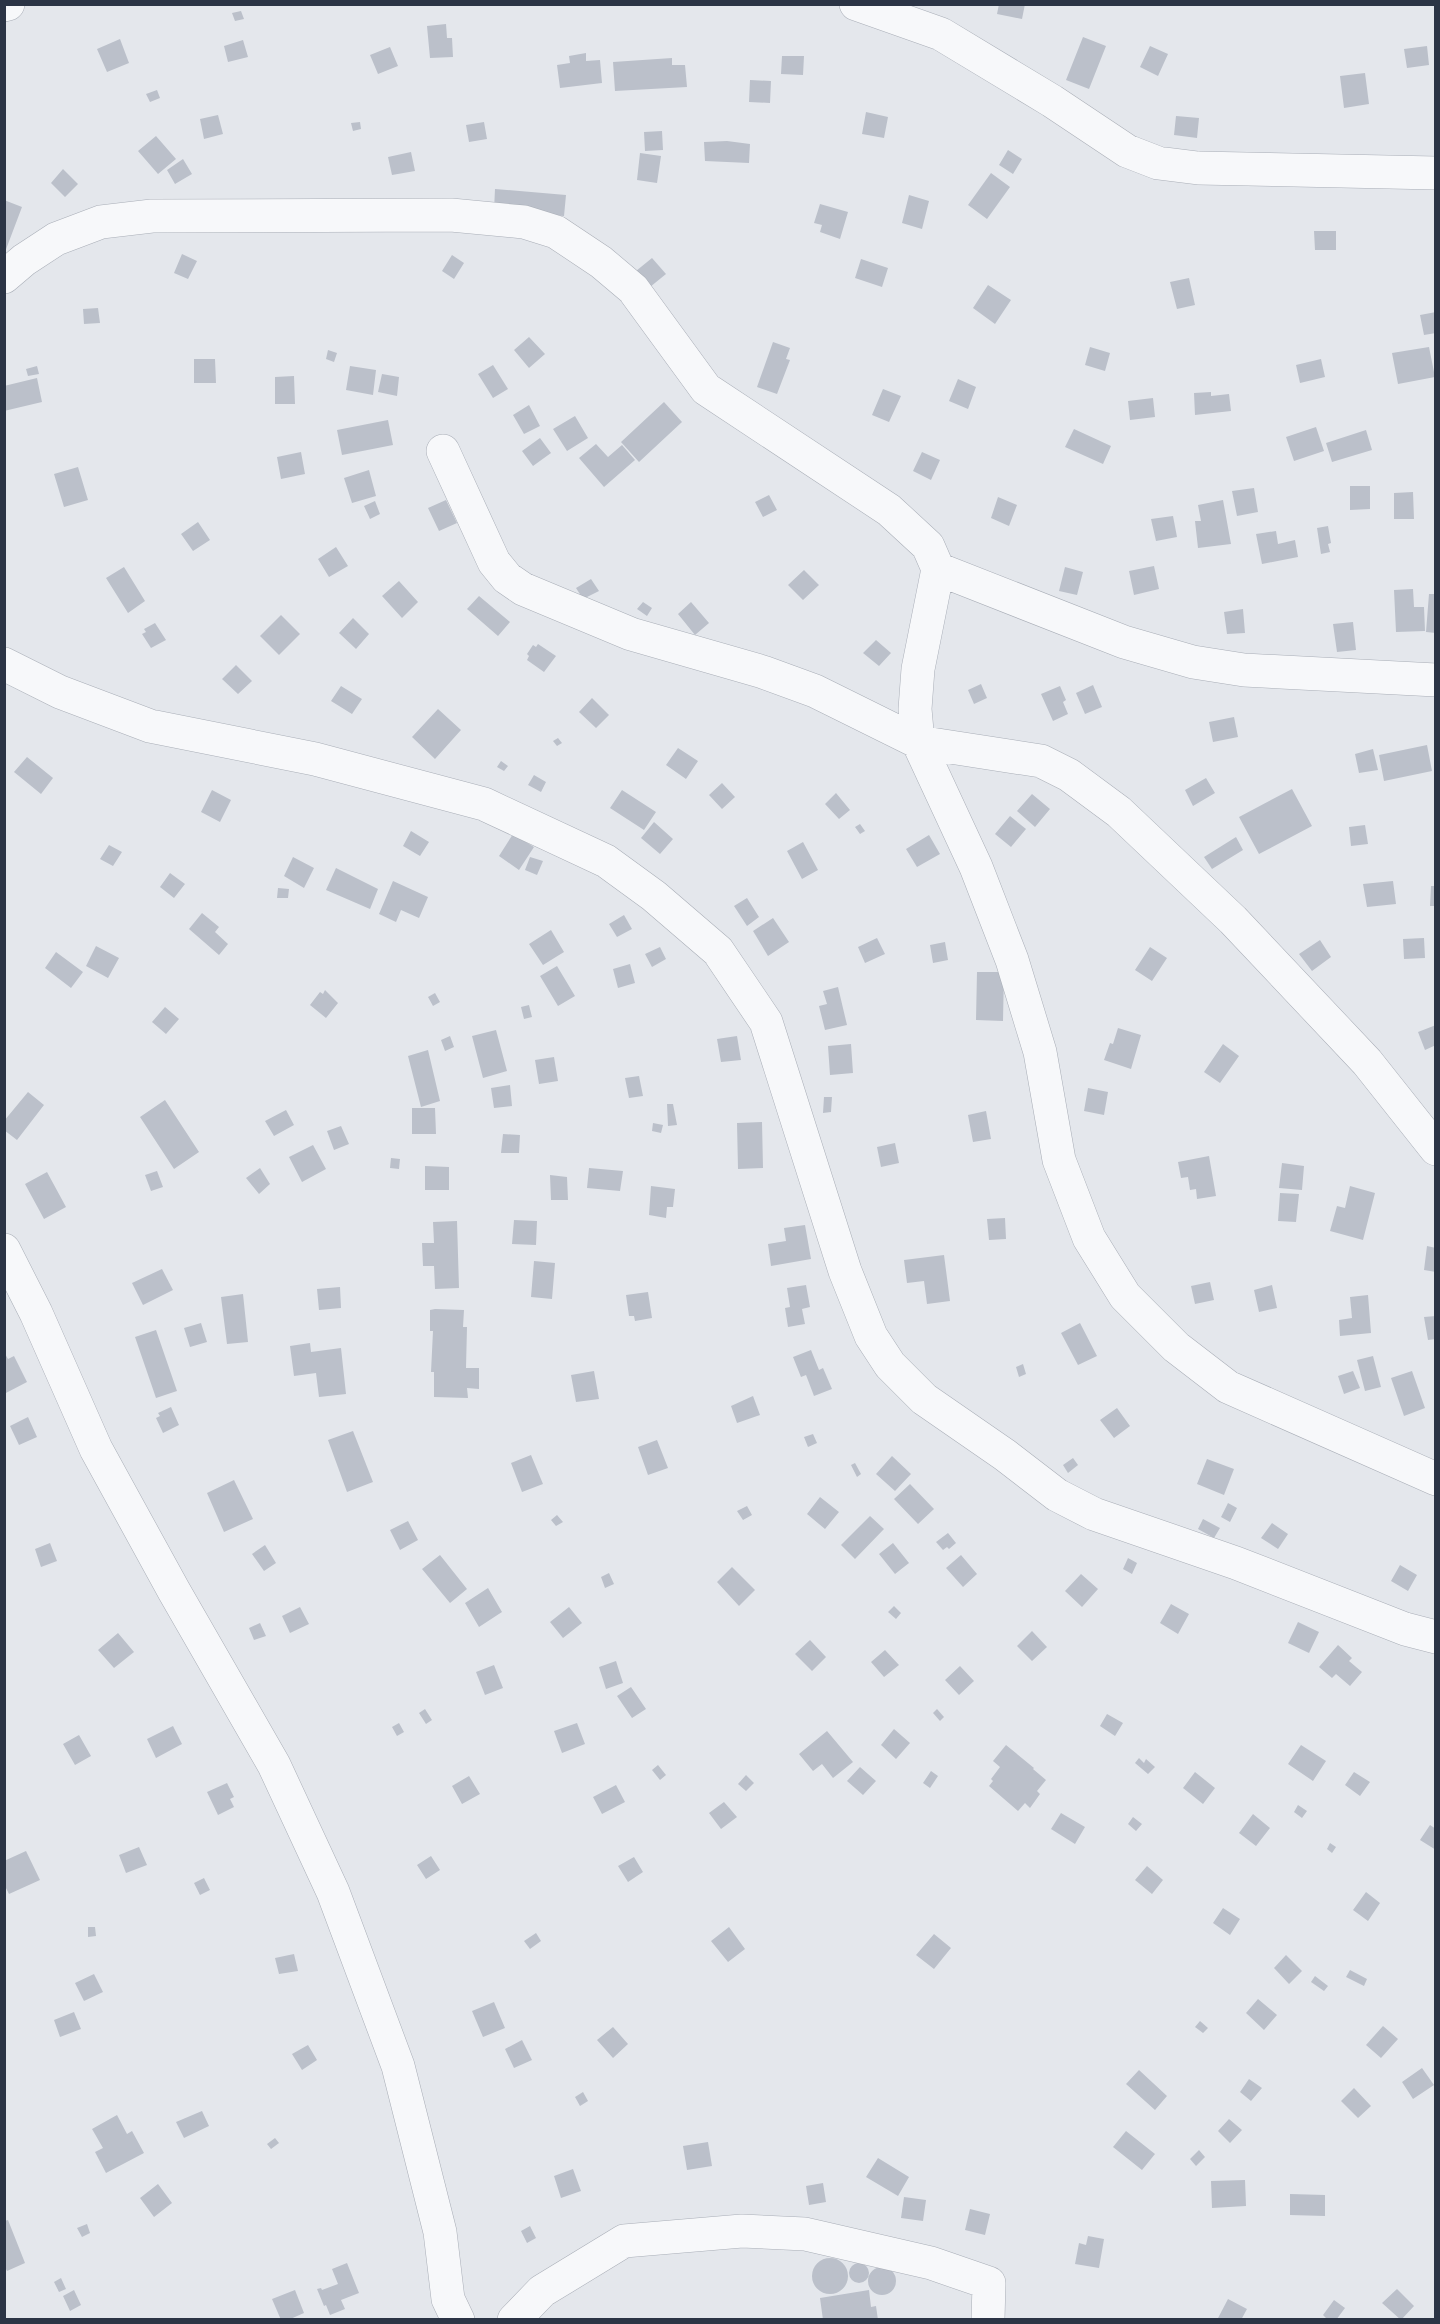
<svg xmlns="http://www.w3.org/2000/svg" width="1440" height="2324" font-family="'Alegreya Sans',sans-serif">
	<style>
		.building { fill: #bbc0ca }
		.lines { fill: none; stroke-linecap: round; stroke-linejoin: round }
		.street-casing { stroke: #a9aeb7; stroke-width: 34 }
		.street { stroke: #f7f8fa; stroke-width: 33 }
	</style>
	<rect width="100%" height="100%" fill="#e4e7ec"/>
	<path class="building" d="M999 4H1025L1022 19 997 14Z
		M241 11 244 19 235 21 232 13Z
		M446 24 447 38H452L453 57 430 58 427 26Z
		M1083 37 1106 46 1089 89 1066 80Z
		M120 39 129 63 107 72 97 49Z
		M243 40 248 57 228 62 224 46Z
		M1150 46 1168 54 1158 76 1140 67Z
		M1427 46 1429 65 1407 68 1404 49Z
		M390 47 398 66 378 74 370 55Z
		M586 53V61L600 60 602 83 560 88 557 65 570 63 569 56Z
		M782 56H804L803 75 781 74Z
		M672 58V65H685L687 87 615 91 613 62Z
		M1365 73 1369 104 1344 108 1340 76Z
		M750 80 771 81 770 103 749 102Z
		M157 90 160 98 150 102 146 94Z
		M866 112 888 117 884 138 862 134Z
		M218 115 223 134 204 139 200 119Z
		M1176 116 1199 118 1197 138 1174 135Z
		M360 122 361 129 353 131 351 123Z
		M484 122 487 139 469 142 466 125Z
		M662 131 663 150 645 151 644 132Z
		M156 136 176 159 158 174 138 151Z
		M727 141 750 144 749 163 705 161 704 142Z
		M1008 150 1022 159 1013 174 999 165Z
		M411 152 415 171 392 175 388 157Z
		M640 153 661 156 657 183 637 180Z
		M183 159 192 174 175 184 167 170Z
		M63 169 78 184 65 197 51 183Z
		M991 173 1010 187 987 219 968 205Z
		M495 189 566 195 564 216 494 210Z
		M909 195 929 201 922 229 902 223Z
		M4 200 22 207 5 252H4Z
		M820 204 848 212 840 239 820 232 822 225 814 223Z
		M1314 231H1336V250H1315Z
		M182 254 197 261 188 279 174 273Z
		M452 255 464 263 454 279 442 271Z
		M652 258 666 274 650 287 636 271Z
		M861 259 888 268 882 287 855 278Z
		M1189 278 1195 305 1177 309 1170 282Z
		M988 285 1011 300 995 324 973 308Z
		M98 308 100 323 84 324 83 309Z
		M1436 312V333L1424 335 1420 315Z
		M529 337 545 354 529 368 514 350Z
		M773 342 790 348 786 359 790 360 777 394 757 387Z
		M1090 347 1110 353 1105 371 1085 365Z
		M1429 347 1435 377 1398 384 1392 353Z
		M328 350 337 353 334 362 326 359Z
		M194 359H215L216 383H194Z
		M1321 359 1325 377 1300 383 1296 365Z
		M493 365 508 389 493 398 478 374Z
		M37 366 39 374 28 376 26 369Z
		M350 366 376 370 373 395 346 390Z
		M382 374 399 377 397 396 378 392Z
		M294 376 295 404H275V377Z
		M37 378 42 402 4 411V386Z
		M958 379 976 387 968 409 949 401Z
		M883 389 901 396 889 422 872 415Z
		M1211 392V396L1229 394 1231 411 1195 415 1194 393Z
		M1153 398 1155 417 1130 420 1128 401Z
		M664 402 682 422 639 462 621 442Z
		M529 405 540 426 524 434 513 415Z
		M575 416 588 438 567 451 553 429Z
		M388 420 393 445 342 455 337 430Z
		M1316 427 1324 451 1294 461 1286 437Z
		M1074 429 1111 446 1103 464 1065 447Z
		M1366 430 1372 450 1332 462 1326 443Z
		M540 438 551 453 533 466 522 451Z
		M596 444 608 457 622 445 635 460 604 487 579 458Z
		M301 452 305 474 281 479 277 457Z
		M922 452 940 460 931 480 913 471Z
		M78 467 88 500 64 507 54 474Z
		M369 470 376 496 352 503 344 478Z
		M1350 486H1370V509L1350 510Z
		M1254 488 1258 512 1237 516 1232 491Z
		M1413 492 1414 519H1394V493Z
		M769 495 777 510 763 517 755 502Z
		M998 497 1017 505 1009 526 991 518Z
		M446 500 457 523 439 531 428 508Z
		M1223 500 1231 544 1198 548 1195 521H1201L1198 505Z
		M375 501 380 514 370 519 364 506Z
		M1173 516 1177 537 1156 541 1151 519Z
		M198 522 210 540 193 551 181 534Z
		M1328 526 1331 543 1328 544 1330 552 1321 554 1317 528Z
		M1276 531 1278 544 1295 540 1298 557 1262 564 1256 534Z
		M336 547 348 566 329 577 318 559Z
		M1154 566 1159 589 1134 595 1129 571Z
		M124 567 145 601 128 613 106 578Z
		M1065 567 1083 572 1077 595 1059 591Z
		M804 570 819 585 803 600 788 585Z
		M591 579 599 591 583 599 576 588Z
		M399 581 418 602 402 618 382 596Z
		M1413 589 1414 607H1424L1425 631 1396 632 1394 590Z
		M1429 594H1436V633L1426 632Z
		M479 596 510 622 498 636 467 609Z
		M643 602 652 608 647 616 637 609Z
		M691 602 709 623 695 635 678 614Z
		M1243 609 1245 633 1227 634 1224 612Z
		M281 615 300 634 279 655 260 636Z
		M353 618 369 634 356 649 339 633Z
		M1353 622 1356 650 1337 652 1333 624Z
		M155 623 166 640 151 648 142 634 146 632 144 629Z
		M876 640 891 653 879 666 863 653Z
		M538 644 556 656 544 672 527 660 529 656 527 654 533 645 536 647Z
		M236 665 252 681 238 694 222 679Z
		M981 684 987 698 974 704 968 690Z
		M1093 685 1102 707 1085 714 1076 693Z
		M341 686 362 699 352 714 331 701Z
		M1060 686 1066 700 1063 702 1068 714 1053 721 1041 694Z
		M592 698 609 715 596 728 579 712Z
		M438 709 461 730 435 759 412 737Z
		M1234 717 1238 737 1213 742 1209 722Z
		M558 738 562 743 557 746 553 741Z
		M1427 745 1432 771 1384 781 1379 755Z
		M678 748 698 761 686 779 666 765Z
		M1373 749 1378 770 1359 773 1355 754Z
		M27 757 53 778 41 794 14 772Z
		M501 761 508 766 504 771 497 767Z
		M534 775 546 782 541 792 528 785Z
		M1206 778 1215 793 1193 806 1185 790Z
		M722 783 735 797 722 809 709 795Z
		M1292 789 1312 826 1259 854 1239 817Z
		M212 790 231 800 220 822 201 812Z
		M622 790 656 812 644 830 610 808Z
		M836 793 850 810 839 819 825 804Z
		M1032 794 1050 809 1035 827 1017 811Z
		M1010 816 1026 829 1011 847 995 834Z
		M654 822 673 839 660 854 641 838Z
		M860 824 865 831 860 834 855 827Z
		M1365 825 1368 844 1351 846 1349 827Z
		M411 831 429 842 420 856 403 846Z
		M513 834 534 847 519 870 499 856Z
		M929 835 940 854 917 867 906 849Z
		M1236 837 1243 850 1212 869 1204 857Z
		M803 842 818 870 802 879 787 851Z
		M109 845 122 852 113 866 100 859Z
		M293 857 314 868 304 888 284 876Z
		M530 857 543 861 537 875 525 870Z
		M336 868 378 889 370 909 326 890Z
		M170 873 185 884 174 898 160 887Z
		M393 881 428 897 419 918 401 910 396 922 379 914Z
		M1393 881 1396 904 1367 907 1363 884Z
		M1431 886H1436V906H1430Z
		M278 888 289 889 288 898H277Z
		M747 898 759 917 747 926 734 906Z
		M202 913 219 927 215 932 228 944 219 955 189 929Z
		M624 915 632 929 617 937 609 924Z
		M773 918 789 942 768 956 753 931Z
		M551 930 564 952 543 965 529 944Z
		M877 938 885 954 865 963 858 947Z
		M1424 938 1425 958 1404 959 1403 939Z
		M1320 940 1331 957 1312 971 1299 954Z
		M945 942 948 960 933 963 930 945Z
		M96 946 119 958 108 978 86 966Z
		M660 947 666 959 652 967 645 954Z
		M1150 947 1167 958 1152 981 1135 970Z
		M56 952 83 972 71 988 45 968Z
		M630 964 635 983 618 988 613 969Z
		M557 966 575 996 558 1006 540 976Z
		M977 972H1004L1003 1021 976 1020Z
		M838 987 847 1025 825 1030 819 1006 827 1004 823 991Z
		M325 990 338 1003 326 1018 310 1005 320 992 323 994Z
		M435 993 440 1002 433 1006 428 997Z
		M529 1005 532 1017 524 1019 521 1007Z
		M165 1007 179 1019 166 1034 152 1022Z
		M1436 1025V1045L1425 1050 1418 1032Z
		M1118 1028 1141 1035 1131 1069 1104 1060 1110 1043 1113 1044Z
		M496 1030 507 1071 483 1078 472 1036Z
		M450 1036 454 1047 445 1051 441 1040Z
		M737 1036 741 1060 721 1062 717 1039Z
		M851 1044 853 1073 830 1075 828 1046Z
		M1223 1044 1239 1056 1220 1083 1204 1072Z
		M428 1050 440 1101 421 1107 408 1056Z
		M554 1057 558 1081 539 1084 535 1060Z
		M639 1076 643 1096 629 1098 625 1078Z
		M510 1085 512 1106 494 1108 491 1088Z
		M1088 1088 1108 1092 1104 1115 1084 1111Z
		M28 1092 44 1105 17 1140 4 1130V1121Z
		M824 1097H832L831 1112 823 1113Z
		M165 1100 199 1152 174 1169 140 1117Z
		M667 1104H673L677 1125 668 1126Z
		M412 1108H435L436 1134H412Z
		M286 1110 294 1125 274 1136 265 1121Z
		M986 1111 991 1139 973 1142 968 1115Z
		M762 1122 763 1168 738 1169 737 1123Z
		M653 1123 663 1125 661 1133 652 1131Z
		M341 1126 349 1144 334 1150 327 1131Z
		M503 1134 520 1135 519 1153H501Z
		M895 1143 899 1163 881 1167 877 1147Z
		M313 1145 326 1169 302 1182 289 1157Z
		M1209 1156 1216 1196 1197 1199 1196 1189 1190 1190 1188 1177 1181 1178 1178 1162Z
		M391 1158 400 1159 399 1169 390 1168Z
		M1282 1163 1304 1166 1302 1190 1279 1188Z
		M425 1166 449 1167V1190H425Z
		M260 1168 270 1184 259 1194 246 1178Z
		M589 1168 623 1171 620 1191 587 1188Z
		M157 1171 163 1187 151 1191 145 1175Z
		M47 1172 66 1207 44 1219 25 1184Z
		M550 1175 567 1177 568 1200H551Z
		M651 1186 675 1189 673 1207H667L666 1218 649 1215Z
		M1350 1186 1375 1193 1363 1240 1330 1231 1337 1206 1345 1208Z
		M1280 1193 1299 1194 1296 1222 1278 1221Z
		M1005 1218 1006 1239 989 1240 987 1219Z
		M514 1220 537 1221 536 1245 512 1244Z
		M457 1221 459 1288 435 1289 434 1266H423L422 1243H434L433 1222Z
		M805 1225 811 1259 771 1266 768 1244 786 1241 784 1228Z
		M1427 1246 1436 1248V1272L1424 1270Z
		M944 1255 950 1301 927 1304 924 1281 907 1283 904 1260Z
		M534 1261 555 1263 552 1299 531 1297Z
		M162 1269 173 1290 143 1305 132 1283Z
		M1210 1282 1214 1300 1195 1304 1191 1286Z
		M806 1285 810 1307 802 1309 805 1324 788 1327 785 1308 790 1307 787 1288Z
		M1272 1285 1277 1308 1259 1312 1254 1290Z
		M340 1287 341 1308 319 1310 317 1289Z
		M648 1292 652 1318 635 1321 634 1316H629L626 1295Z
		M243 1294 248 1342 227 1344 221 1297Z
		M1368 1295 1371 1333 1340 1336 1339 1320 1352 1318 1350 1297Z
		M435 1309 464 1310 463 1327H467L466 1368H479V1389L467 1388 468 1398 434 1397V1372H431L433 1331H430V1310Z
		M1436 1316V1339L1428 1340 1424 1317Z
		M201 1323 207 1342 190 1347 184 1328Z
		M1080 1323 1097 1356 1078 1365 1061 1333Z
		M156 1330 177 1391 156 1398 135 1337Z
		M310 1343 311 1352 341 1348 346 1394 319 1397 316 1373 294 1376 290 1346Z
		M811 1350 819 1370 823 1368 832 1389 814 1396 806 1375 801 1377 793 1357Z
		M4 1352 8 1359 14 1356 27 1382 4 1394Z
		M1373 1356 1381 1387 1365 1391 1357 1360Z
		M1023 1364 1026 1374 1019 1377 1016 1367Z
		M594 1371 599 1399 576 1402 571 1375Z
		M1353 1371 1360 1388 1344 1394 1338 1376Z
		M1412 1371 1425 1408 1404 1416 1391 1378Z
		M753 1396 760 1415 737 1423 731 1406Z
		M171 1407 179 1425 163 1433 156 1418 160 1416 158 1413Z
		M1117 1408 1130 1426 1114 1438 1100 1420Z
		M28 1417 37 1437 19 1445 10 1426Z
		M353 1431 373 1482 347 1492 328 1440Z
		M813 1434 817 1443 808 1447 804 1437Z
		M657 1440 668 1468 648 1475 638 1447Z
		M531 1455 543 1484 522 1492 511 1463Z
		M892 1456 911 1474 895 1491 876 1474Z
		M1073 1458 1078 1465 1068 1473 1063 1465Z
		M1207 1459 1234 1469 1224 1495 1197 1484Z
		M855 1463 861 1474 857 1477 851 1465Z
		M234 1480 253 1519 224 1532 207 1493Z
		M910 1484 934 1509 918 1524 894 1499Z
		M820 1497 839 1512 825 1529 807 1514Z
		M1228 1503 1237 1508 1230 1522 1221 1517Z
		M747 1506 752 1515 743 1520 737 1511Z
		M557 1515 563 1522 556 1526 551 1520Z
		M870 1516 884 1529 855 1559 841 1545Z
		M1203 1519 1220 1528 1214 1538 1198 1529Z
		M408 1521 418 1540 400 1550 390 1530Z
		M1272 1523 1288 1534 1278 1549 1261 1538Z
		M948 1533 956 1543 949 1549 947 1547 943 1550 936 1542Z
		M50 1543 57 1561 41 1567 35 1549Z
		M893 1543 909 1563 895 1574 879 1554Z
		M265 1545 276 1563 264 1571 252 1554Z
		M440 1555 467 1589 450 1603 422 1569Z
		M961 1555 977 1574 963 1587 946 1568Z
		M1128 1558 1137 1563 1132 1574 1123 1569Z
		M1400 1565 1417 1575 1408 1591 1391 1581Z
		M732 1567 755 1590 739 1606 717 1582Z
		M609 1573 614 1584 605 1588 601 1577Z
		M1081 1574 1098 1589 1082 1607 1065 1591Z
		M488 1588 502 1612 479 1627 465 1603Z
		M1171 1604 1189 1614 1178 1634 1160 1623Z
		M894 1606 901 1613 896 1619 888 1612Z
		M300 1607 309 1624 290 1633 282 1616Z
		M569 1607 582 1623 563 1638 550 1622Z
		M1298 1622 1319 1632 1309 1653 1288 1643Z
		M260 1623 266 1636 254 1640 249 1628Z
		M1032 1631 1047 1647 1032 1661 1017 1646Z
		M118 1633 134 1652 114 1668 98 1650Z
		M810 1640 826 1657 812 1671 795 1654Z
		M1338 1645 1352 1658 1349 1661 1362 1672 1350 1686 1336 1674 1332 1678 1319 1667Z
		M885 1650 899 1665 884 1677 871 1662Z
		M616 1661 623 1683 606 1689 599 1667Z
		M494 1665 503 1688 485 1695 476 1672Z
		M960 1666 974 1681 959 1695 945 1680Z
		M631 1687 646 1709 632 1718 617 1696Z
		M425 1709 432 1720 426 1724 419 1713Z
		M937 1709 944 1717 940 1721 933 1713Z
		M1107 1714 1123 1723 1115 1736 1100 1726Z
		M399 1723 404 1732 397 1736 392 1727Z
		M577 1723 585 1744 562 1753 554 1731Z
		M173 1726 182 1744 156 1758 147 1739Z
		M894 1729 910 1743 896 1759 881 1745Z
		M827 1731 853 1762 833 1778 822 1764 813 1771 799 1754Z
		M79 1735 91 1756 75 1765 63 1744Z
		M1006 1745 1034 1768 1033 1769 1046 1780 1037 1791 1040 1794 1030 1808 1025 1803 1018 1811 989 1786 993 1781 991 1779 1000 1767 993 1761Z
		M1301 1745 1326 1761 1313 1781 1288 1764Z
		M1139 1758 1144 1763 1146 1759 1155 1767 1148 1774 1135 1763Z
		M658 1765 666 1775 660 1780 652 1770Z
		M860 1767 876 1781 863 1795 847 1781Z
		M931 1771 938 1776 930 1788 923 1783Z
		M1195 1772 1215 1788 1203 1804 1183 1788Z
		M1354 1772 1370 1782 1360 1796 1345 1785Z
		M746 1775 754 1783 746 1791 738 1784Z
		M469 1776 480 1794 462 1804 452 1786Z
		M227 1783 234 1797 230 1799 234 1807 218 1815 207 1792Z
		M616 1785 625 1802 602 1814 593 1797Z
		M724 1802 737 1817 721 1829 709 1813Z
		M1298 1805 1307 1811 1302 1818 1294 1812Z
		M1061 1813 1085 1827 1075 1844 1051 1829Z
		M1253 1814 1270 1828 1256 1846 1239 1833Z
		M1133 1817 1142 1824 1136 1831 1128 1824Z
		M1430 1825 1436 1829V1850L1420 1840Z
		M1330 1843 1336 1847 1332 1853 1327 1849Z
		M139 1847 147 1865 126 1873 119 1855Z
		M26 1851 40 1880 9 1894 4 1884V1861Z
		M431 1856 440 1870 426 1879 417 1865Z
		M634 1857 643 1872 628 1882 618 1866Z
		M1147 1866 1163 1880 1152 1894 1135 1880Z
		M204 1878 210 1890 200 1895 194 1883Z
		M1366 1892 1380 1903 1368 1921 1353 1910Z
		M1223 1908 1240 1919 1230 1935 1213 1923Z
		M88 1927H95L96 1936 88 1937Z
		M729 1927 745 1949 728 1962 711 1941Z
		M536 1933 541 1941 530 1949 524 1941Z
		M934 1934 951 1948 934 1969 916 1955Z
		M294 1954 298 1971 279 1974 275 1958Z
		M1286 1955 1302 1971 1289 1984 1274 1968Z
		M1350 1970 1367 1979 1364 1986 1346 1977Z
		M94 1974 103 1992 84 2001 75 1983Z
		M1315 1976 1328 1986 1324 1991 1311 1982Z
		M1258 1999 1277 2015 1264 2030 1246 2013Z
		M494 2002 505 2028 483 2037 472 2011Z
		M74 2012 81 2029 60 2037 54 2020Z
		M1200 2021 1208 2028 1203 2033 1195 2027Z
		M1383 2026 1398 2039 1381 2058 1366 2045Z
		M613 2027 628 2044 613 2058 597 2040Z
		M522 2040 532 2060 514 2068 505 2049Z
		M308 2045 317 2060 302 2070 292 2054Z
		M1422 2068 1434 2085 1413 2099 1402 2082Z
		M1139 2070 1167 2096 1155 2110 1126 2084Z
		M1249 2079 1262 2088 1251 2101 1240 2092Z
		M1354 2088 1371 2106 1358 2118 1341 2101Z
		M583 2092 588 2101 580 2106 575 2097Z
		M202 2111 209 2126 184 2138 176 2122Z
		M117 2115 127 2134 132 2131 144 2153 106 2173 95 2152 103 2148 92 2129Z
		M1229 2119 1242 2130 1230 2143 1218 2131Z
		M1126 2131 1155 2154 1142 2170 1113 2147Z
		M275 2138 279 2143 271 2149 267 2144Z
		M708 2142 712 2166 687 2170 683 2146Z
		M1199 2150 1205 2157 1196 2166 1190 2159Z
		M878 2158 909 2177 898 2196 866 2177Z
		M573 2169 581 2191 561 2198 554 2176Z
		M1245 2180 1246 2206 1212 2208 1211 2181Z
		M823 2183 826 2202 809 2205 806 2186Z
		M158 2184 172 2203 154 2217 140 2198Z
		M1290 2194 1325 2195V2216L1290 2215Z
		M904 2197 926 2200 923 2221 901 2218Z
		M970 2209 990 2214 985 2235 965 2230Z
		M8 2220 25 2263 7 2271 4 2265V2221Z
		M87 2224 90 2233 82 2237 77 2228Z
		M530 2226 536 2238 527 2243 521 2231Z
		M1088 2236 1104 2239 1099 2268 1075 2264 1079 2243 1086 2245Z
		M812 2276a18 18 0 1 1 36 0a18 18 0 1 1-36 0Z
		M347 2263 359 2293 341 2300 345 2309 330 2315 326 2305 324 2306 317 2289 321 2288 322 2290 338 2284 332 2269Z
		M849 2273a10 10 0 1 1 20 0a10 10 0 1 1-20 0Z
		M868 2281a14 14 0 1 1 28 0a14 14 0 1 1-28 0Z
		M61 2278 66 2289 59 2292 54 2282Z
		M1397 2289 1414 2306 1401 2320 1382 2303Z
		M74 2290 81 2305 70 2311 63 2296Z
		M295 2290 304 2313 288 2320H281L272 2299Z
		M869 2290 871 2307 876 2306 878 2320H823L820 2298Z
		M1228 2299 1247 2309 1241 2320H1217Z
		M1334 2300 1345 2308 1336 2320H1328L1323 2315Z"/>
	<g class="lines">
		<defs>
			<path id="street" d="M856 4 941 34 1052 101 1127 151 1158 163 1198 168 1436 173
				M4 5 8 4
				M4 277 24 260 56 239 101 222 152 216 451 215 524 222 556 232 601 262 633 289 706 389 889 510 928 546 938 569 918 669 915 709 918 742 1041 761 1069 775 1119 812 1233 920 1367 1062 1436 1149
				M443 451 494 562 507 578 523 589 631 634 763 672 815 691 918 742 976 867 1012 960 1040 1052 1059 1160 1089 1238 1125 1296 1176 1347 1228 1387 1436 1479
				M938 569 1124 642 1193 662 1244 670 1436 680
				M4 664 60 692 150 726 315 759 484 804 606 861 654 896 718 951 766 1022 845 1271 871 1336 890 1365 924 1399 1005 1455 1057 1495 1094 1514 1236 1563 1405 1629 1436 1637
				M4 1250 36 1313 96 1449 174 1591 274 1765 333 1892 398 2066 440 2232 448 2299 458 2320
				M514 2320 542 2291 624 2241 742 2231 805 2234 931 2263 989 2283 988 2320"/>
		</defs>
		<use href="#street" class="street-casing"/>
		<use href="#street" class="street"/>
	</g>
	<rect width="1440" height="2324" fill="none" stroke="#2b3445" stroke-width="12"/>
</svg>
